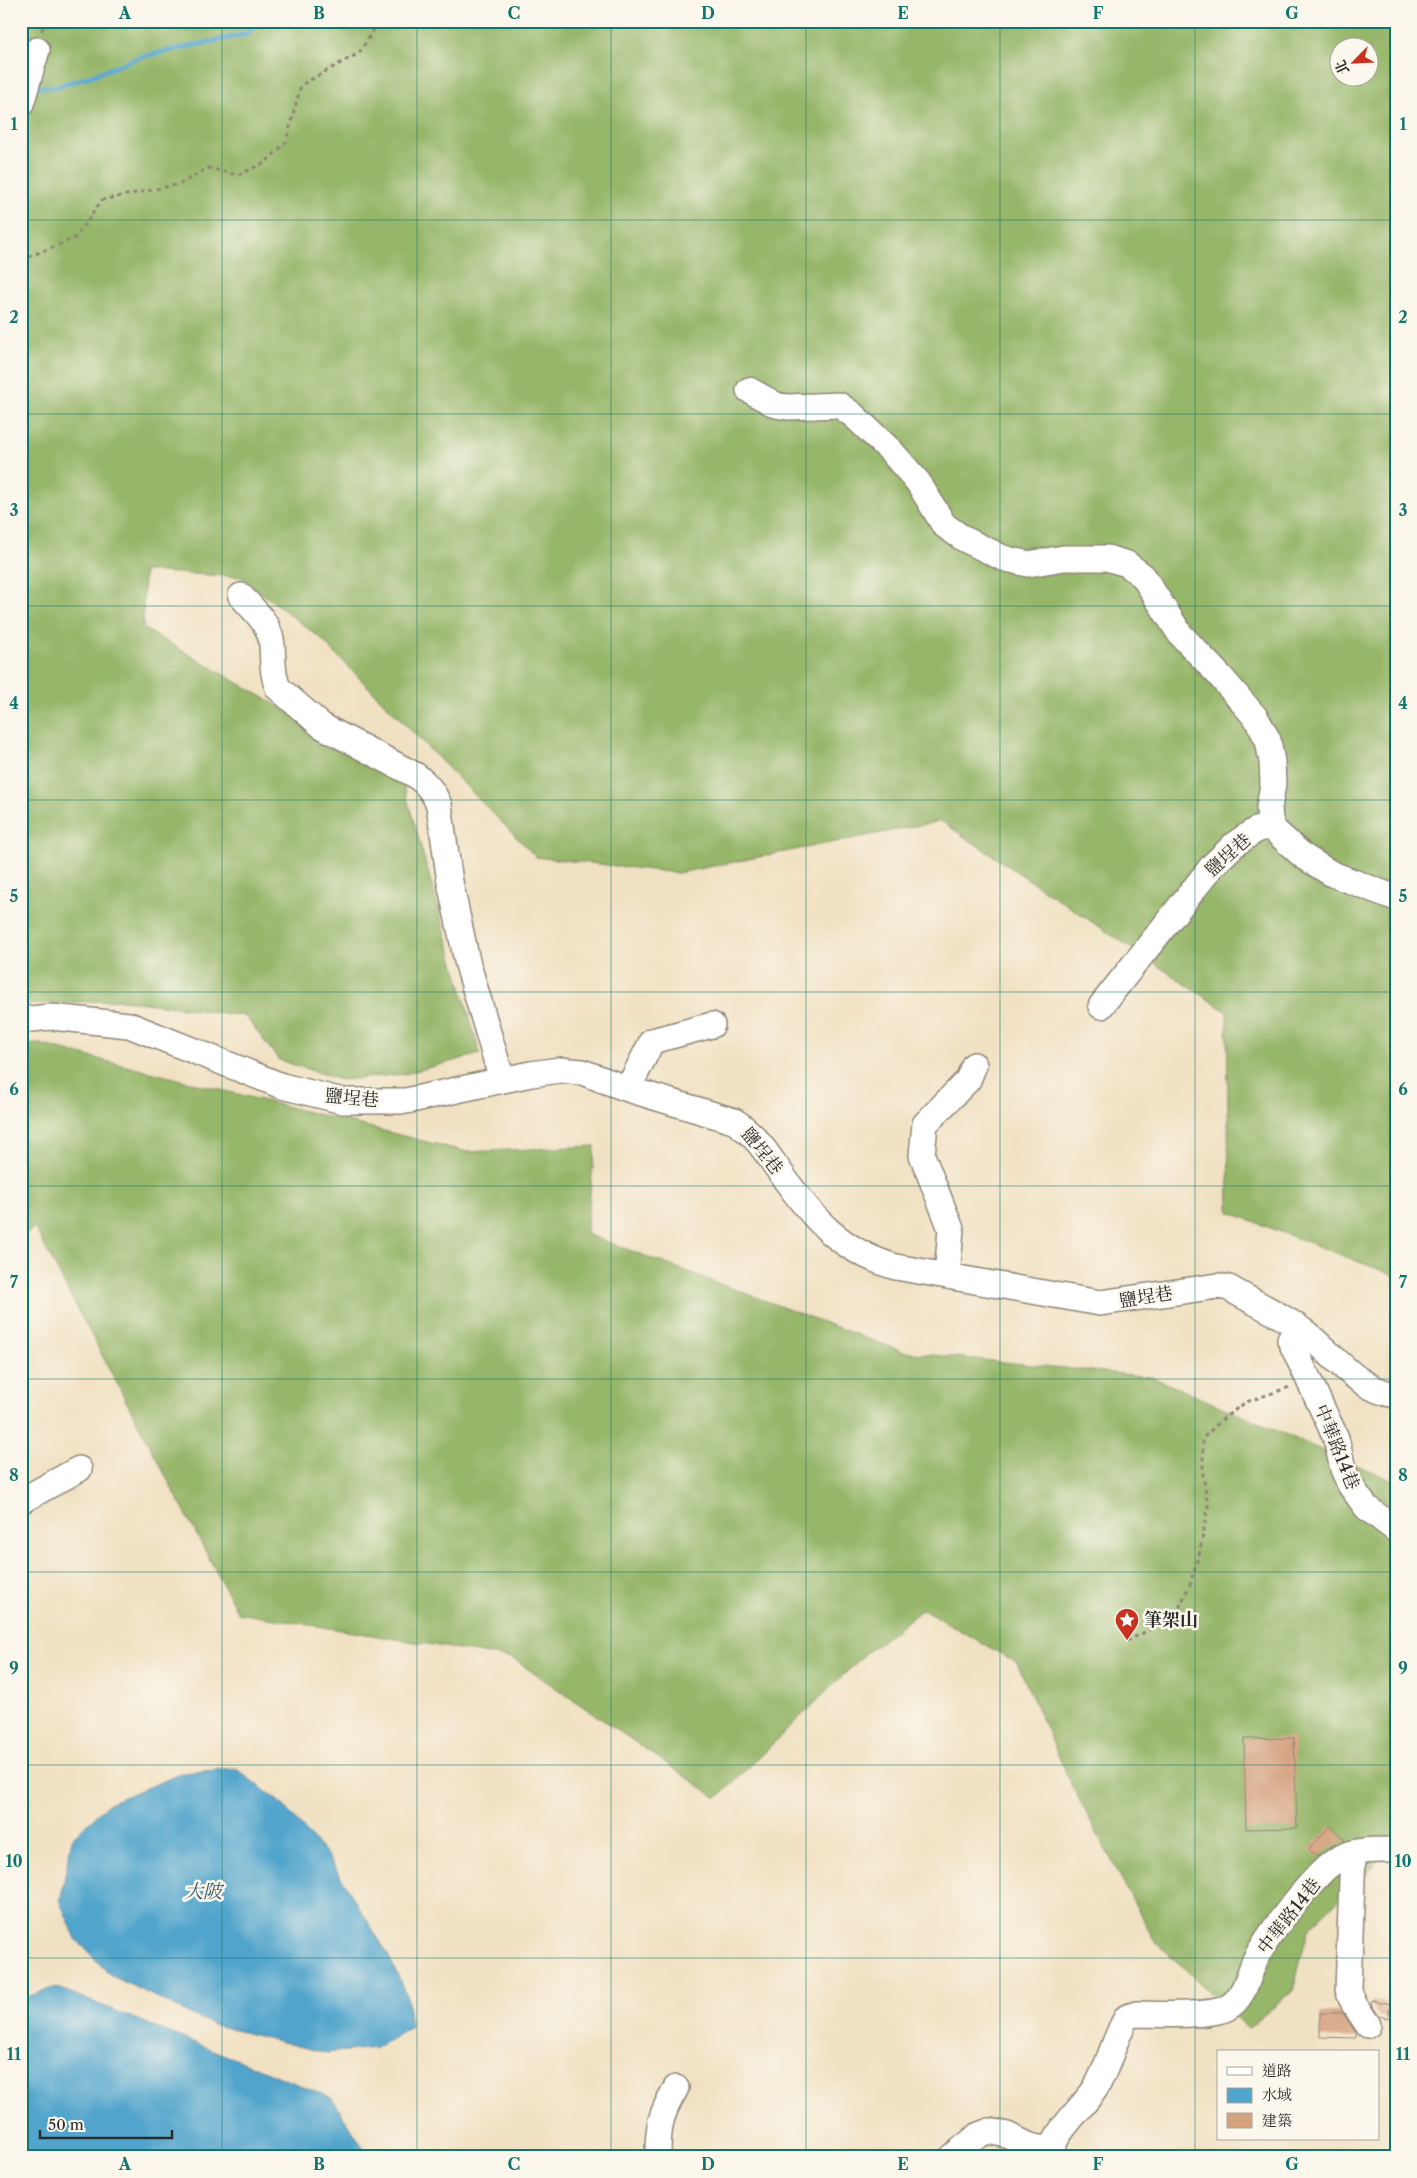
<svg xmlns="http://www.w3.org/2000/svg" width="1417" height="2178" font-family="'Libre Caslon Text','Noto Serif TC',serif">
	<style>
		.forest { fill: #96b669; stroke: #60704a; fill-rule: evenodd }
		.water { fill: #51a4cc; stroke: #3e687c }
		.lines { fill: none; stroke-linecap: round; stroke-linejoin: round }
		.stream { stroke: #51a4cc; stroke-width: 5 }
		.building { fill: #d5a280 }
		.minor-casing { stroke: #8e8677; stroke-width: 28 }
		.path { stroke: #8e8677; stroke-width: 3; stroke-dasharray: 4 4; stroke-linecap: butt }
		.minor { stroke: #fff; stroke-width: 25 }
		.grid { fill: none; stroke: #0f766e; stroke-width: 1; stroke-opacity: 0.55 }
		.labels { text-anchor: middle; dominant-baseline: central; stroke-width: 5; stroke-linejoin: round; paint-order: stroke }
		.street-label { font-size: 18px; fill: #2b2b2b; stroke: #fbf7ec }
		.poi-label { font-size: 18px; font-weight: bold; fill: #2b2b2b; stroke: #fbf7ec; text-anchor: start }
		.water-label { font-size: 19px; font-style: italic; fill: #3a5b6b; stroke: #fbf7ec }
		.neatline { fill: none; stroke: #0f766e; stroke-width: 2 }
		.grid-label { font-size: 16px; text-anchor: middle; font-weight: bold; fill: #0f766e }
	</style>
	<rect width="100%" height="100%" fill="#fbf7ec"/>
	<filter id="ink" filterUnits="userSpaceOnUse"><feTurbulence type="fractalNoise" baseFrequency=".02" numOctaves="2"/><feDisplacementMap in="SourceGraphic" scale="10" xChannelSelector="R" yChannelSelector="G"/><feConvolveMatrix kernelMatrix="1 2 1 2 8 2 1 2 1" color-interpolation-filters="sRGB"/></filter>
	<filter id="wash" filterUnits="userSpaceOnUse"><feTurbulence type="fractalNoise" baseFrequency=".0096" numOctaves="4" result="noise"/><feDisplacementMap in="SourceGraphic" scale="20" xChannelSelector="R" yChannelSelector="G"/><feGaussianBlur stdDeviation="1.12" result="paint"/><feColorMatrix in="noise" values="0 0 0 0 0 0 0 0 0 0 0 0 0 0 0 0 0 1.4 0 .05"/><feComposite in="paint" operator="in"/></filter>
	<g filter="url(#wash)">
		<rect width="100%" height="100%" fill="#f1e1c3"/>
		<path class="forest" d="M21 21H1396V1276L1229 1212 1227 1012 941 821 678 873 536 857 319 637 241 577 144 571 143 628 401 777 480 1054 404 1074 341 1080 279 1060 245 1016 122 1000 21 1005ZM1340 48H1370V78H1340Z
			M35 1043 467 1152 595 1146 586 1234 903 1352 1152 1377 1396 1482V1843L1308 1930 1293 1991 1248 2028 1154 1940 1072 1786 1017 1663 923 1609 866 1653 717 1798 512 1658 238 1613 35 1228 21 1237V1049Z"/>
		<path class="water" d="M235 1768 282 1804 328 1856 387 1953 407 1995 411 2027 376 2048 326 2053 211 2024 110 1975 76 1939 60 1902 72 1838 109 1803 183 1773Z
			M56 1987 332 2098 369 2157H21V1999Z"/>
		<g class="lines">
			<path class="stream" d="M34 87H55L91 76 140 57 247 34 260 21"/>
		</g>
		<g id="blocks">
			<path class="building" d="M1294 1738 1297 1828 1246 1829 1244 1739Z
				M1330 1826 1345 1840 1332 1846 1317 1857 1309 1849Z
				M1372 2000 1391 2004 1388 2018 1379 2016 1371 2004Z
				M1320 2013H1343L1356 2033V2038L1320 2037Z"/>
		</g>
	</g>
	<g filter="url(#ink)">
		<use href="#blocks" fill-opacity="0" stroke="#8e8677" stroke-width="1"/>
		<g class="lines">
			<defs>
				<path id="minor" d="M21 104 37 50
					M749 390 776 405 788 407 839 405 853 415 891 451 918 482 944 525 964 539 1003 558 1028 564 1064 558H1107L1127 564 1143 576 1180 634 1220 676 1256 718 1268 740 1272 762 1273 784 1269 808 1270 820 1274 830
					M241 596C255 611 270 624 272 645 273 660 272 674 278 688L322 726 415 775C427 784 433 791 439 805L450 882 467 961 502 1080
					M1101 1006 1213 865 1235 844 1256 830 1265 827 1274 830 1303 856 1332 874 1396 898
					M21 1020 51 1017 129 1025 282 1086 343 1101H406L531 1074 560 1070 582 1072 628 1089 734 1121C755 1134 766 1152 780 1172 812 1218 840 1251 896 1267L1100 1303 1218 1286 1229 1288C1254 1303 1283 1315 1306 1333 1334 1355 1358 1390 1396 1395
					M628 1089 652 1041 712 1025
					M947 1276 951 1229 922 1155 925 1124 968 1080 974 1065
					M1304 1332 1294 1333 1290 1340 1336 1438 1343 1469 1350 1485 1366 1507 1396 1530
					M21 1501 79 1469
					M1353 1853 1348 1989 1354 2004 1368 2025
					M658 2157C658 2126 660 2115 676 2088
					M952 2157 979 2135 989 2131 1007 2135 1030 2146 1051 2150
					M1049 2157C1055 2130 1080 2111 1095 2089 1109 2067 1113 2040 1127 2017L1136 2014C1159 2014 1208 2017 1227 2008 1244 1999 1248 1976 1255 1960 1267 1936 1317 1869 1340 1858 1357 1849 1377 1850 1396 1850"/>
			</defs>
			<use href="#minor" class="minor-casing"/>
			<path class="path" d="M42 31 44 21
				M21 260 75 238 102 200 180 184 208 168 238 175 266 162 286 142 301 85 359 53 379 21
				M1127 1641 1175 1617 1190 1584 1200 1551 1208 1506 1203 1475V1438L1225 1417 1246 1402 1290 1387"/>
			<use href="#minor" class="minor"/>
		</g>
	</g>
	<path class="grid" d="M222 21V2157M417 21V2157M611 21V2157M806 21V2157M1000 21V2157M1195 21V2157M21 220H1396M21 414H1396M21 606H1396M21 800H1396M21 992H1396M21 1186H1396M21 1379H1396M21 1572H1396M21 1765H1396M21 1958H1396"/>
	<defs>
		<symbol id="sight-pin" viewBox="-11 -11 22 30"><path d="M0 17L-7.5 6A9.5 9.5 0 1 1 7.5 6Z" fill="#c8321e" stroke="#fbf7ec"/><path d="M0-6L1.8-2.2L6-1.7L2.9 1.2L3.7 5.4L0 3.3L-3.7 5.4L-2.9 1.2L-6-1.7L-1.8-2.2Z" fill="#fff"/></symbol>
	</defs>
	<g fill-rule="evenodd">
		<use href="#sight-pin" x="1113" y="1606" width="28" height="38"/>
	</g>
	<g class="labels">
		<g class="street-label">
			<text transform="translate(1228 855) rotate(-42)">鹽埕巷</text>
			<text transform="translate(352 1098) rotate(5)">鹽埕巷</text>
			<text transform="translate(762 1151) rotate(51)">鹽埕巷</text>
			<text transform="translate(1146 1297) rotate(-9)">鹽埕巷</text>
			<text transform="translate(1337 1447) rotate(68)">中華路14巷</text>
			<text transform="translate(1289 1916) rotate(-52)">中華路14巷</text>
		</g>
		<g class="poi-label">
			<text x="1144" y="1620">筆架山</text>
		</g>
		<g class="water-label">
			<text x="203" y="1891">大陂</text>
		</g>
	</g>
	<rect width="1417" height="2178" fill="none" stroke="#fbf7ec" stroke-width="55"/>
	<rect x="1217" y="2050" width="162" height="90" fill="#fbf7ec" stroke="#a8a59f"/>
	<rect x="1227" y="2067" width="25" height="8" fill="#ffffff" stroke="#a8a59f"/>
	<text x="1262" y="2076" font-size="15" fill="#2b2b2b">道路</text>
	<rect x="1227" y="2088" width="25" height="15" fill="#51a4cc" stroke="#a8a59f"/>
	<text x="1262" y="2100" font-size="15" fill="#2b2b2b">水域</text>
	<rect x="1227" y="2113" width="25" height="15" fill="#d5a280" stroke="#a8a59f"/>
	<text x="1262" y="2126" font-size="15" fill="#2b2b2b">建築</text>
	<g transform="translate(1354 62) rotate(246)"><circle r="24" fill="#fbf7ec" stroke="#a8a59f"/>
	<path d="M0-4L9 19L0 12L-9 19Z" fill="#c8321e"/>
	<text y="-8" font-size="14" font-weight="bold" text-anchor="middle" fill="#2b2b2b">北</text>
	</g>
	<path d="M40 2130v8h132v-8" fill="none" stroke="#2b2b2b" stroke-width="2.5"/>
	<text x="48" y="2130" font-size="15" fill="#2b2b2b" stroke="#fbf7ec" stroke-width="4" paint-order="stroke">50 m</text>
	<rect x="28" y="28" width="1362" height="2122" class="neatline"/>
	<g class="grid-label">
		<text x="125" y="19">A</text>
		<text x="319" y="19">B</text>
		<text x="514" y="19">C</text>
		<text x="708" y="19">D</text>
		<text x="903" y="19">E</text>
		<text x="1098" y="19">F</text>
		<text x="1292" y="19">G</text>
		<text x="14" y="130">1</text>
		<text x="1403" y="130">1</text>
		<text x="14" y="323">2</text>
		<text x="1403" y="323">2</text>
		<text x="14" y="516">3</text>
		<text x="1403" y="516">3</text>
		<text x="14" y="709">4</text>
		<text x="1403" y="709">4</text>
		<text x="14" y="902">5</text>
		<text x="1403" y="902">5</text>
		<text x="14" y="1095">6</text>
		<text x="1403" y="1095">6</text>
		<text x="14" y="1288">7</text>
		<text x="1403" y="1288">7</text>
		<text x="14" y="1481">8</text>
		<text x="1403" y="1481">8</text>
		<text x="14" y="1674">9</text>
		<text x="1403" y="1674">9</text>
		<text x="14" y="1867">10</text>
		<text x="1403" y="1867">10</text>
		<text x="14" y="2060">11</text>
		<text x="1403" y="2060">11</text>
		<text x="125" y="2170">A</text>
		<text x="319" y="2170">B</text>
		<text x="514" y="2170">C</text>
		<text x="708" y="2170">D</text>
		<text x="903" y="2170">E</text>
		<text x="1098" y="2170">F</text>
		<text x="1292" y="2170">G</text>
	</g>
</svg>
